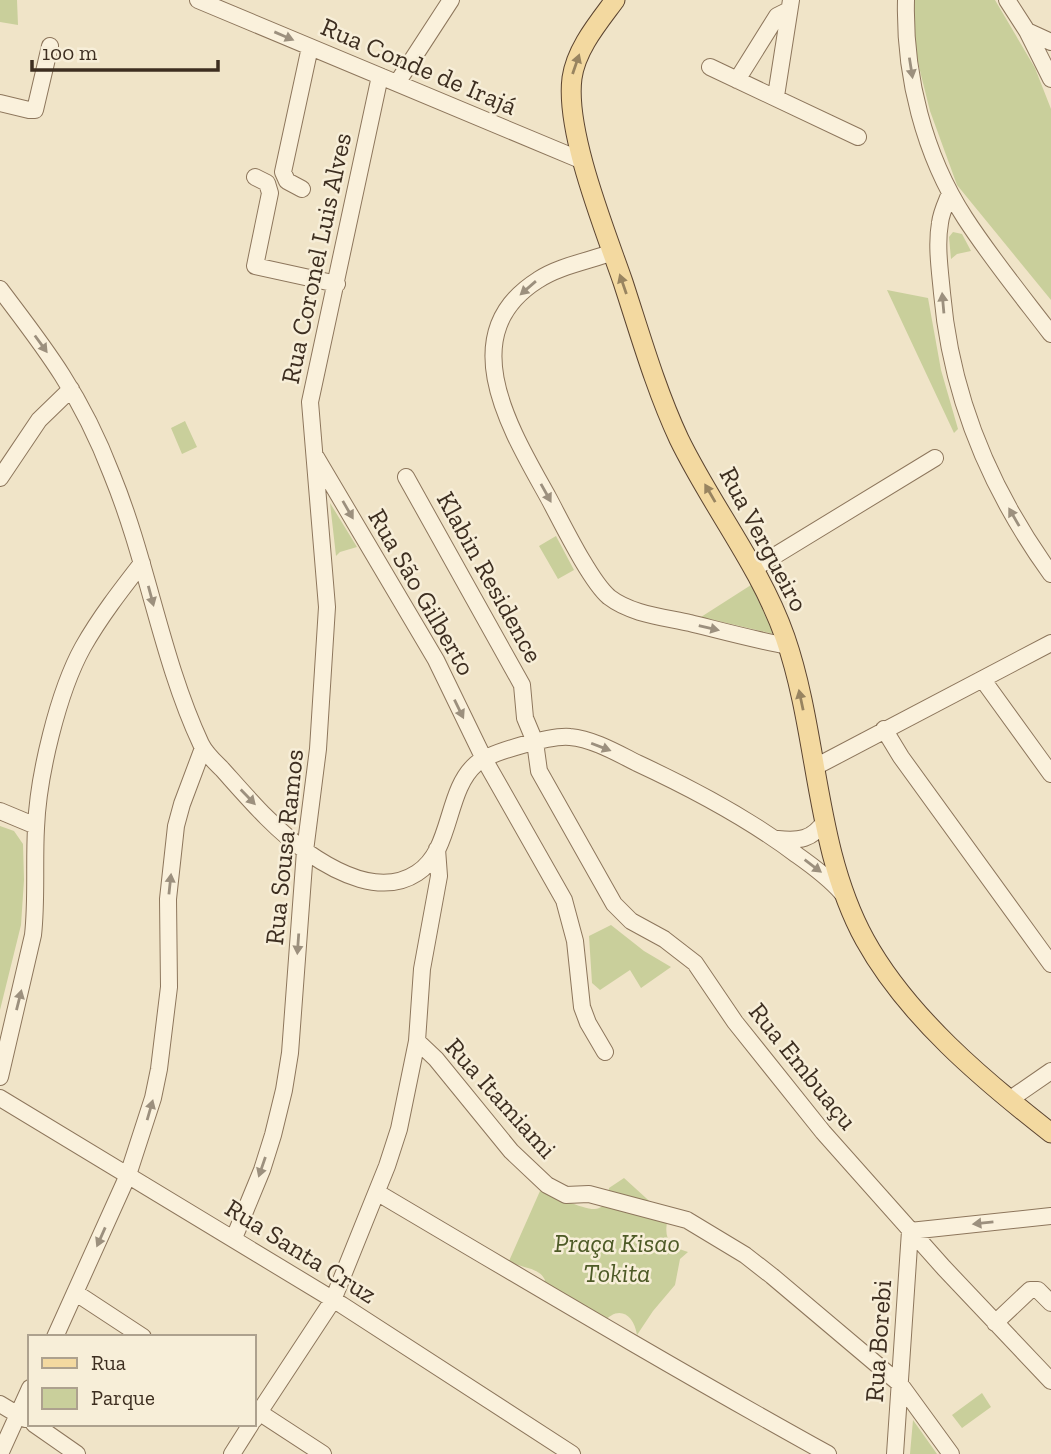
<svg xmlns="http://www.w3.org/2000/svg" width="1051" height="1454" font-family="'Zilla Slab',serif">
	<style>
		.green { fill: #c9cf9b }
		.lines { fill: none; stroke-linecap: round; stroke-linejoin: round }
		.minor-casing { stroke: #8d765c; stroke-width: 18 }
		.major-casing { stroke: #5b4430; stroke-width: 21 }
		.minor { stroke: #faf1dc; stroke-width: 16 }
		.major { stroke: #f3d9a0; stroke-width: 19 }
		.oneway { fill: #9c907e }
		.oneway2 { fill: #988460 }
		.labels { text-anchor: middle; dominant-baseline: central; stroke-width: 5; stroke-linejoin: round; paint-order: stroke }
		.street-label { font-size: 26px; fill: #3d2e20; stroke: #f7eed8 }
		.park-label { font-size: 26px; font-style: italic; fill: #4d5a26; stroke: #f7eed8 }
	</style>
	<rect width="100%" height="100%" fill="#f0e4c8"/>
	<path class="green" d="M0 0H17L18 25 0 22Z
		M913 0H995L1035 68 1051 109V300L957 185 930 111 921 75 914 44Z
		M953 232 962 234 971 251 957 254 951 259 949 237Z
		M887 290 928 298 941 370 958 429 954 433Z
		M185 421 197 447 182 454 171 428Z
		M330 503 357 547 340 552 336 556Z
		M556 536 574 570 558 579 539 546Z
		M751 585 774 634 701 617Z
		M0 826 14 831 23 844 24 880 21 925 0 1010Z
		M611 925 644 951 671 967 641 988 630 970 600 990 592 983 589 936Z
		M624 1178 668 1218C663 1238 669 1247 688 1252L680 1259 675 1285 653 1311 637 1335C634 1314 618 1304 603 1323L542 1287 545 1280C539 1267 523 1269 509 1261L540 1191C551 1195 585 1210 595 1209 606 1208 608 1197 609 1188Z
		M982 1393 991 1407 962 1428 952 1415Z
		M913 1420 937 1454H910Z"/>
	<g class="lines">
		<defs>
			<path id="minor" d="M198 0 583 161
				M906 0C904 75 924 155 965 218 991 258 1022 296 1051 334
				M1007 0 1027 31 1051 79
				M1027 31 1051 42
				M710 67 858 137
				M737 80 777 16 789 10
				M397 83 451 0
				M776 96 791 0
				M0 103 29 110H35L50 46
				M255 177 267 183 270 193 255 266 337 284
				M302 189 287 181 283 172 310 47
				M950 193C946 203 941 213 940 223 936 245 940 271 942 293 951 396 991 491 1051 574
				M613 252C589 261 559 266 538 280 451 335 512 432 548 497 561 521 590 581 609 597 631 614 663 617 690 623 722 631 755 640 788 646
				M0 289C21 317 43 345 62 375 82 406 99 441 112 475 148 563 161 658 201 744 206 754 215 762 222 769 248 798 275 830 307 852 337 873 382 896 417 873 453 850 445 791 476 764 490 752 552 735 570 737 593 739 617 753 637 763 693 789 748 818 797 855 814 867 829 878 842 893
				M316 457 436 660 484 759 564 900 575 941 582 1007 588 1023 605 1052
				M406 477 522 685 525 718 535 742 539 771 614 904 631 921 664 939 695 963 735 1022 823 1132 944 1268 1051 1381
				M0 478 39 420 71 389
				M753 569 935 458
				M983 680 1051 774
				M884 729 901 757 1051 964
				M815 767 1051 643
				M0 811 36 826
				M778 839C799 841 812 840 825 821
				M417 1041 436 1059 511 1151 547 1185 566 1195 589 1194 687 1220 745 1255 772 1276 900 1384 951 1454
				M0 1077 33 935C37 899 34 864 36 828 38 776 58 692 83 647 100 617 121 590 142 563
				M0 1098 342 1305 572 1454
				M1009 1100 1051 1071
				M378 1193C527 1281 676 1370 828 1454
				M234 1238 262 1170 273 1135 284 1090 290 1053 305 851 318 749 327 607 310 402 380 76
				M76 1293 143 1337
				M995 1323 1030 1290H1038L1051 1303
				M55 1337 128 1175 153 1098 159 1069 169 987 168 899 176 826 182 804 203 748
				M0 1404 25 1419
				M254 1409 323 1454
				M254 1420 333 1300 387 1166 399 1129 417 1041 422 969 439 876 437 849
				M34 1424 77 1454
				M0 1454 30 1388
				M232 1454 251 1424
				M895 1454 910 1231 1051 1216"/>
			<path id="major" d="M615 0C598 23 576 49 572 78 565 132 605 230 623 282 640 334 656 390 679 439 712 507 760 566 785 637 819 735 814 847 865 940 907 1016 983 1080 1051 1133"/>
		</defs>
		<use href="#minor" class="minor-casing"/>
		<use href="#major" class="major-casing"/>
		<use href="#minor" class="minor"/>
		<use href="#major" class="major"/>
	</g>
	<defs><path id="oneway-solid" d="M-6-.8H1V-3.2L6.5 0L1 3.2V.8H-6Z" transform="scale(1.75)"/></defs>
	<g class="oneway">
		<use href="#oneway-solid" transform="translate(284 36) rotate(23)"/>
		<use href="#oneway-solid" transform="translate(911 68) rotate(81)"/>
		<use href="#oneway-solid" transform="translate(528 288) rotate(139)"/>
		<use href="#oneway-solid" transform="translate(943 303) rotate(-95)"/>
		<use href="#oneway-solid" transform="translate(41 344) rotate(54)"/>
		<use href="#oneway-solid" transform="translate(546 493) rotate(61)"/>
		<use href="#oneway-solid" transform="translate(348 510) rotate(60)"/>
		<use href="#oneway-solid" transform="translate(1014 517) rotate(-120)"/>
		<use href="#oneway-solid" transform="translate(151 596) rotate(75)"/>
		<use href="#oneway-solid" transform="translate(709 628) rotate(13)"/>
		<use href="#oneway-solid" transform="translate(459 709) rotate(64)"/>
		<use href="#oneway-solid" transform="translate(601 747) rotate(21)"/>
		<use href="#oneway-solid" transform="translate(248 797) rotate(46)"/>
		<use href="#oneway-solid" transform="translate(813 866) rotate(37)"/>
		<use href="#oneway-solid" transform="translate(170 884) rotate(-84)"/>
		<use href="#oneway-solid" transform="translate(298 944) rotate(94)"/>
		<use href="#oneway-solid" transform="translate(19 1000) rotate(-76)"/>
		<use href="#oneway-solid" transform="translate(150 1110) rotate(-74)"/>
		<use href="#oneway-solid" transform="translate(262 1167) rotate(109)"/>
		<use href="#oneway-solid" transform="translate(983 1223) rotate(174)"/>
		<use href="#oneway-solid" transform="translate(101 1237) rotate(114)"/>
	</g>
	<g class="oneway2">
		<use href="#oneway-solid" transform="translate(576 64) rotate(-71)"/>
		<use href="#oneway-solid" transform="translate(623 284) rotate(-109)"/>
		<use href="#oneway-solid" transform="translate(710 493) rotate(-120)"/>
		<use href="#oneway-solid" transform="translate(801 700) rotate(-102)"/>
	</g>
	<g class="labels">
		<g class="street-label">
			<text transform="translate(419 66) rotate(23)">Rua Conde de Irajá</text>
			<text transform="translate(316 258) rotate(-78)">Rua Coronel Luis Alves</text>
			<text transform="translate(764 539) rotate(62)">Rua Vergueiro</text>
			<text transform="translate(490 577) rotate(61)">Klabin Residence</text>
			<text transform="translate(422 592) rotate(60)">Rua São Gilberto</text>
			<text transform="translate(284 847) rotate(-84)">Rua Sousa Ramos</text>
			<text transform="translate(803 1066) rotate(51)">Rua Embuaçu</text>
			<text transform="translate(501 1098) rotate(48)">Rua Itamiami</text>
			<text transform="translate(301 1251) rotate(32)">Rua Santa Cruz</text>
			<text transform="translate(878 1341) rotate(-86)">Rua Borebi</text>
		</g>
		<g class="park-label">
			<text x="617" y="1243">Praça Kisao<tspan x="617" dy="30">Tokita</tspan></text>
		</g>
	</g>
	<rect x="28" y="1335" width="228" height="91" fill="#f7eed8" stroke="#ada18e" stroke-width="2"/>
	<rect x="42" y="1358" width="35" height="10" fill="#f3d9a0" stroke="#ada18e" stroke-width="2"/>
	<text x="91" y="1370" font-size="21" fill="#3d2e20">Rua</text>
	<rect x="42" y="1388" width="35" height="21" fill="#c9cf9b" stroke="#ada18e" stroke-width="2"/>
	<text x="91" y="1405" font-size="21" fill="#3d2e20">Parque</text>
	<path d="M32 60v10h186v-10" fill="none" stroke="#3d2e20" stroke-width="3.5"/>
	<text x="42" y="60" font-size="21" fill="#3d2e20" stroke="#f7eed8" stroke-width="5" paint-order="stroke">100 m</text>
</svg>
